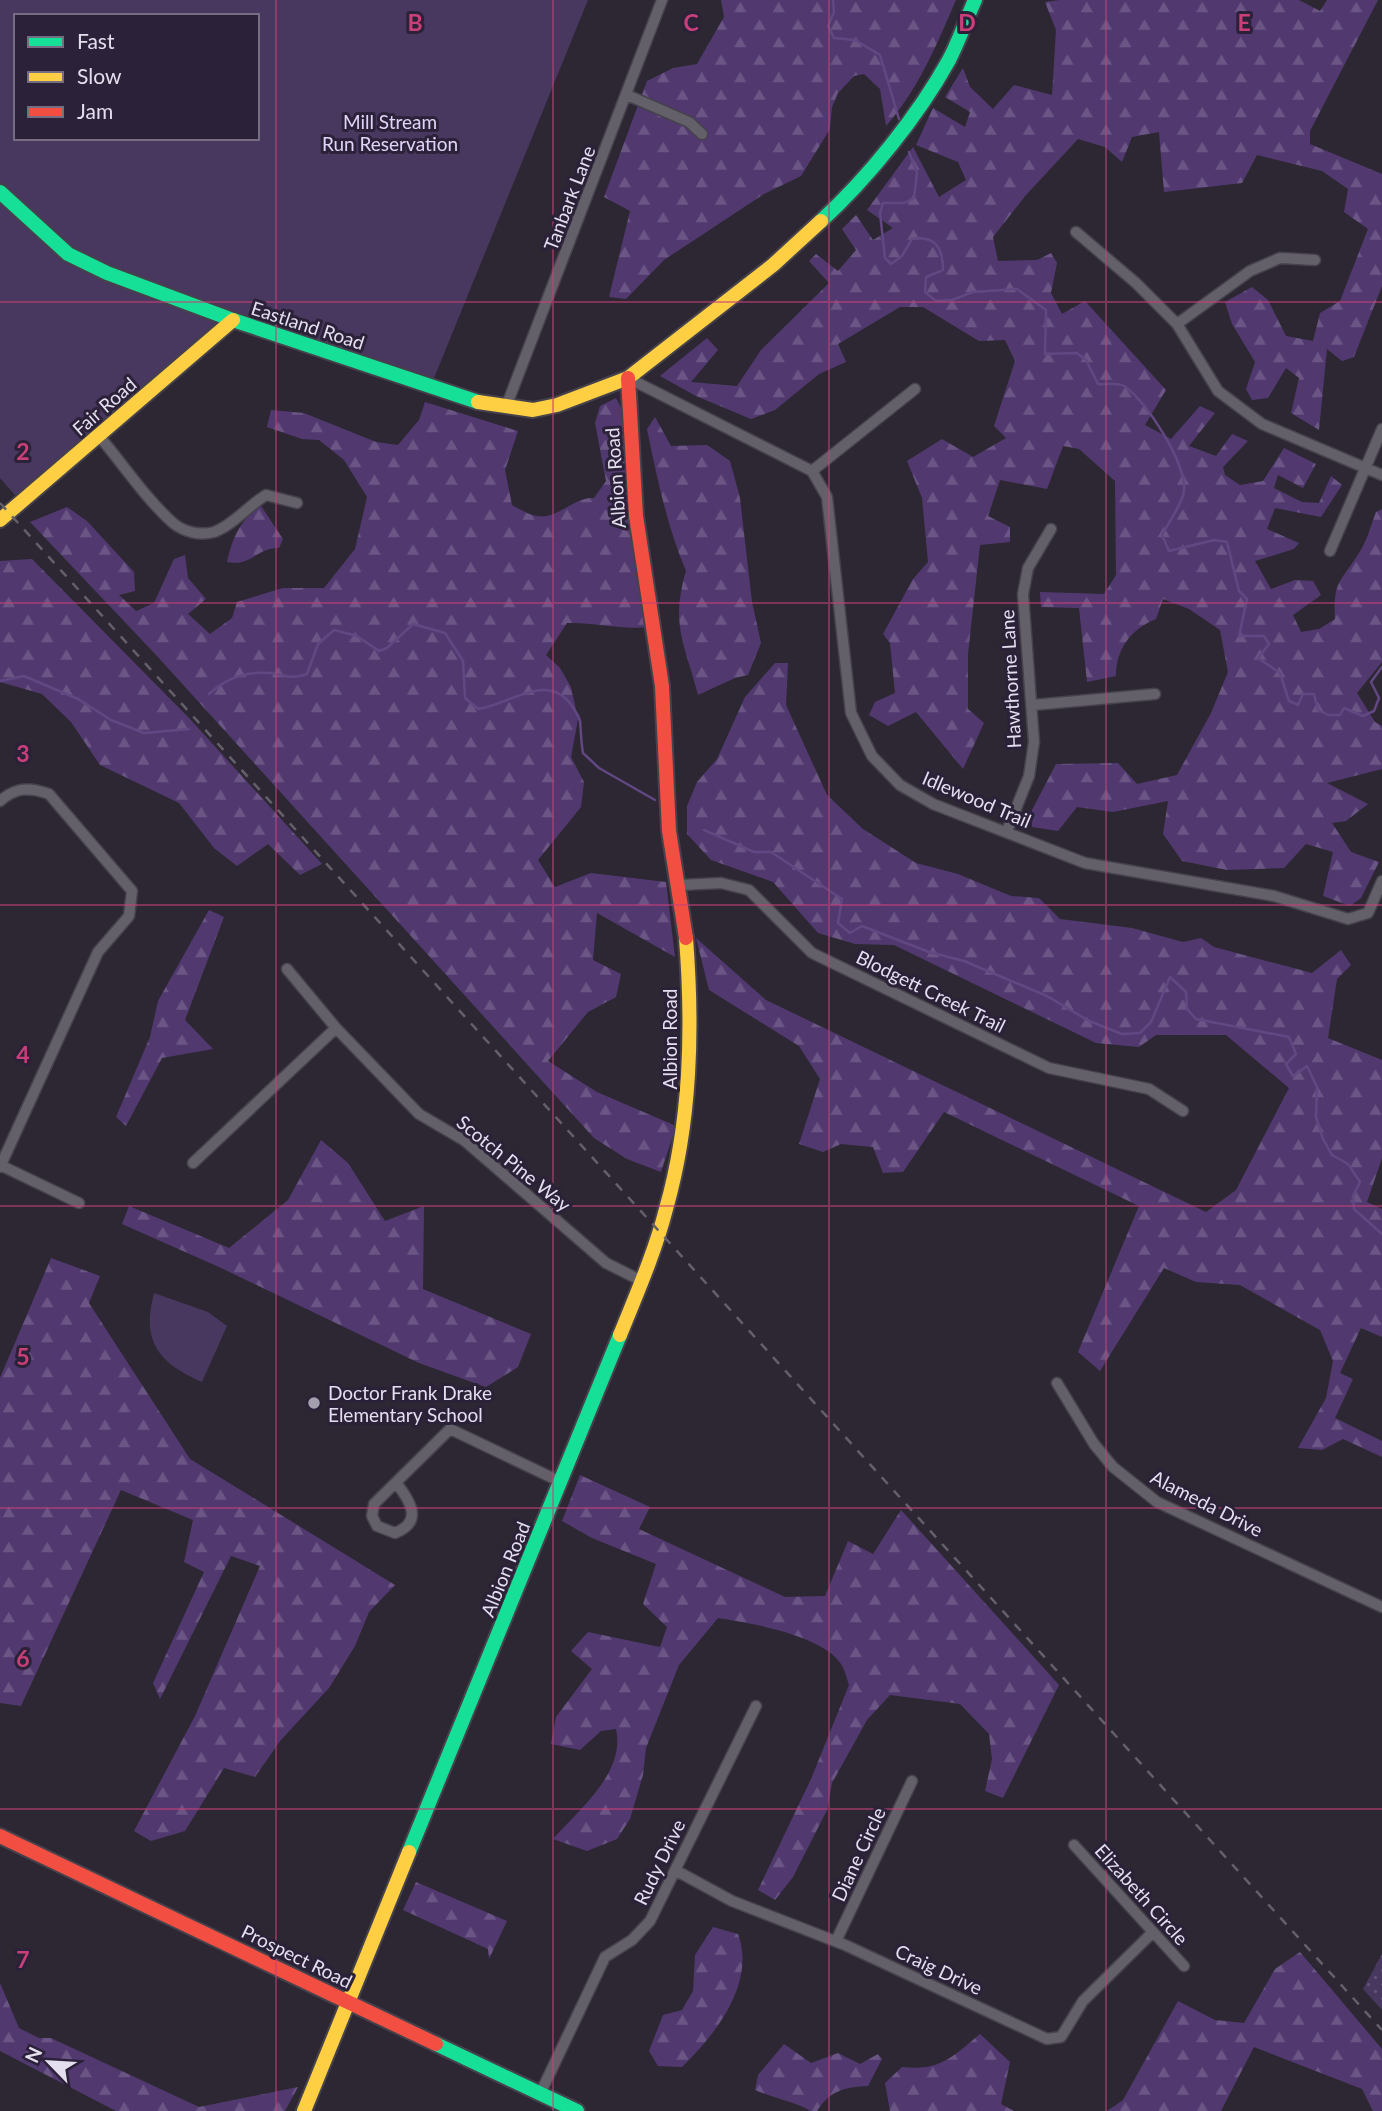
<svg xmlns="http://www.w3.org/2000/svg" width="1382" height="2111" font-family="Lato,sans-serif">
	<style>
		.grass { fill: url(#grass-dots) }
		.forest { fill: url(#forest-firs) }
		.park { fill: #48375e; fill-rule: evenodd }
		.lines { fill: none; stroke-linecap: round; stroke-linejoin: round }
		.stream { stroke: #624882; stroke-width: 2.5 }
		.street-casing { stroke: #46424c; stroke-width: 13 }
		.fast-casing { stroke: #46424c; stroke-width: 18 }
		.slow-casing { stroke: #46424c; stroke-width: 18 }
		.jam-casing { stroke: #46424c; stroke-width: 18 }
		.street { stroke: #64606a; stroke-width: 10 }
		.fast { stroke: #16e098; stroke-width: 14 }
		.slow { stroke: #ffcf43; stroke-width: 14 }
		.jam { stroke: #f24e42; stroke-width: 14 }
		.rail { stroke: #64606a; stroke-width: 2.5; stroke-dasharray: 9 9; stroke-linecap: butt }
		.grid { fill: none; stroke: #c94078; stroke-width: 2; stroke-opacity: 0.55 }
		.poi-dot { fill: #a49fad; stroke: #2b2139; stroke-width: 2.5 }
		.labels { text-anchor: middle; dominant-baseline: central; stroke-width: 6; stroke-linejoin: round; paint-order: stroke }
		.park-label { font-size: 19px; fill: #e1d3f8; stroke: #2b2139 }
		.street-label { font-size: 19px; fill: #e4dfee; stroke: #2b2139 }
		.poi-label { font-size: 19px; fill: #e4dfee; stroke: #2b2139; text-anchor: start }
		.grid-label { font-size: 23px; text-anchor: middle; font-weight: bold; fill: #c94078; stroke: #2b2139; stroke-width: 6; stroke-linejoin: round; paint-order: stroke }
	</style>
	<defs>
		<pattern id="grass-dots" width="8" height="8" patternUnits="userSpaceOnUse" patternTransform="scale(1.75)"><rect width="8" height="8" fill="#48375e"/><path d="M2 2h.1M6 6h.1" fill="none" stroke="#625475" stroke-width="1.8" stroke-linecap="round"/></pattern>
		<pattern id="forest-firs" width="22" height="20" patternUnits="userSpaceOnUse" patternTransform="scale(1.75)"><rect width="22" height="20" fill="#513970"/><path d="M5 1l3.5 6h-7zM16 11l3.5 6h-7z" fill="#6a5585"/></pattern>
	</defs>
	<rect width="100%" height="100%" fill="#2c2733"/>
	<path class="grass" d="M1382 1954V2010L1363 1989Z"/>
	<path class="forest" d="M721 0H956C937 44 918 90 886 126L880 89 864 74 854 76 838 93 832 107 830 129 801 176 764 194 664 260 626 299 609 297 630 211 604 197 647 81 673 68 697 64 724 17Z
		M1060 0H1299L1320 11 1327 0H1378L1310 131V144L1382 174V286L1354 357 1342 361 1327 349 1319 430 1291 413 1299 378 1286 368 1268 398 1252 400 1246 389 1255 362 1232 324 1225 302 1252 287 1268 300 1286 336 1313 341 1320 313 1340 301 1368 229 1344 212 1348 189 1322 171 1257 155 1242 183 1164 192 1159 132 1132 137 1122 162 1105 147 1078 139 1026 195 993 237 998 261 1037 260 1051 253 1057 263 1051 293 1062 314 1085 301 1166 390 1145 425 1171 439 1200 406 1215 413 1189 446 1216 456 1232 434 1248 441 1223 467 1225 475 1240 485 1263 481 1284 448 1316 464 1303 488 1278 475 1274 488 1302 502 1319 503 1331 476 1342 485 1321 517 1275 508 1267 529 1299 543 1294 549 1255 561 1271 589 1295 580 1313 581 1321 595 1293 615 1301 632 1319 629 1335 619C1333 581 1340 583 1359 553 1367 541 1371 525 1376 512L1382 509V662L1357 693 1375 722 1382 726V769L1327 783 1368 804 1346 821 1332 823 1351 852 1379 862 1361 898 1350 906 1323 896 1333 852 1306 844 1284 868 1227 870 1182 861 1163 834 1168 801 1113 812 1077 807 1058 831 1032 827V810L1056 764 1118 763 1137 784 1177 775 1211 713 1228 672 1220 630 1189 609 1163 599 1156 619C1131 629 1116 649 1116 676L1087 682 1079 608 1041 607 1040 592 1104 594 1116 575 1115 481 1079 449 1063 446 1047 489 1000 480 988 516 1010 527V542L980 545 968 654V709L984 723 963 769 916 712 888 726 869 715 875 702 895 693 890 643 883 634 913 579 928 562 922 498 907 461 942 439 973 457 1006 438 994 426 1015 361 1005 340 979 341 923 307H900L838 344 846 362 819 374 775 410 751 419 696 396 660 376 707 338 718 350 691 382 737 386 761 350 829 283 809 261 816 254 838 271 856 250 842 229 856 215 873 240 893 228 867 210 913 147 939 197 966 180 958 162 916 145 933 108 965 127 970 112 945 97 963 68 970 87 993 109 1014 85 1052 95 1056 30 1045 2Z
		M616 398 623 412 649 627C621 630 595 622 567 623L546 655 560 668 571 687 578 719 571 757 584 782 581 807 538 860 555 887 591 873 666 882 675 957 597 913 593 960 621 974 616 997 588 1012 548 1061 597 1092 676 1126 661 1172 627 1159 594 1138 157 656 30 522 67 507 87 521 134 572 135 591 119 595 136 611 154 603 174 559 185 555 188 578 206 599 188 614 210 634 232 618 237 602 283 588H324L355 549 367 497 344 460 319 440 302 439 267 427 271 410 304 413 376 442 398 445 419 420 425 402 518 431 505 470 512 505C519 509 529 515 537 516 558 520 574 496 594 498L606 481 595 423 600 406Z
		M655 417 671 446 707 445 730 461 740 498 752 602 761 643 748 675 735 678 698 695C685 644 670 625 686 571 667 526 657 478 647 429Z
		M261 506 283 539 279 548C258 547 251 567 227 562 232 539 240 519 261 506Z
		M32 559 189 718 322 864 300 875 268 844 237 866 214 848 179 803 100 765 71 722 42 694 0 682V561Z
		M775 663H788L786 705 827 795 863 829 916 863 958 874 1011 896 1039 898 1060 919 1132 928 1183 942 1201 938 1214 947 1312 973 1341 950 1351 965 1337 979 1328 1038 1382 1060V1158L1367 1202 1382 1209V1337L1361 1328 1340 1373 1353 1379 1335 1418 1382 1441V1457L1343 1439 1322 1450 1298 1448 1326 1398 1333 1361 1320 1330 1240 1285 1196 1282 1164 1268 1100 1371 1078 1352 1139 1206 944 1112 903 1172 883 1173 873 1147 841 1144 823 1152 799 1144 820 1079 799 1046 709 990 696 938 766 1000 1206 1212 1236 1190 1289 1088 1226 1035H1156L1139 1047 1096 1043 894 945 855 944 818 933 773 882 711 860 687 834V806L697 782 717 759 745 697Z
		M209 910 224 917 185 1020 213 1049 162 1058 126 1126 116 1117 150 1037 158 1001Z
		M321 1140 348 1163 385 1221 424 1206 423 1289 531 1334 518 1367 486 1387 480 1385 419 1363 219 1267 122 1224 129 1206 229 1248 288 1200Z
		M51 1258 100 1276 89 1303 190 1459 395 1585 369 1612 355 1646 329 1688 280 1741 255 1777 224 1768 185 1831 151 1841 134 1831 195 1716 260 1566 231 1556 160 1699 153 1683 204 1572 184 1562 193 1520 121 1490 21 1706 0 1703V1378Z
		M580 1475 650 1507 639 1529 785 1597 825 1596 848 1541 873 1554 901 1510 1059 1685 1003 1798 985 1791 992 1759 989 1734 960 1704 890 1695 867 1720 832 1783 827 1810 793 1877 775 1900 758 1890 811 1779 849 1685C847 1679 845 1670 841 1664 823 1635 750 1623 718 1618L679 1665 646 1748 643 1775 630 1819 617 1839 587 1851 553 1839C579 1810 626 1772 616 1729L601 1731 580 1750 551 1744 556 1717 592 1669 571 1651 588 1632 660 1647 667 1627 643 1604 656 1564 592 1538 562 1521Z
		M416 1882 507 1921 489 1959 488 1949 403 1910Z
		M713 1927 738 1934C756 1983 716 2034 682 2067L658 2066 649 2051 663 2015 682 2010 693 1991 695 1955Z
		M1300 1952 1382 2049V2111H1373L1362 2089 1254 2047 1221 2111H1107L1123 2100 1178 2001 1215 2020 1244 2023 1275 1969Z
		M0 1983 19 2028 39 2038H51L199 2107 298 2087 285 2111H116L0 2051Z
		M980 2034 1010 2062 1001 2104 1014 2111H890L885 2083 902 2067C940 2071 951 2058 980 2034Z
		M784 2044 811 2063 838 2053 860 2064 878 2054 882 2059 868 2086C844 2087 830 2091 817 2111H810C804 2105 768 2096 755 2090L758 2075Z"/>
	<path class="park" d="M0 0H588L430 388 237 321 21 502 0 478ZM16 16H257V138H16Z
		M154 1293 208 1312 227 1326 202 1382C158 1363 141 1341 154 1293Z"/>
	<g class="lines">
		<path class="stream" d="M833 0 834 12 828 26 834 38 855 40 880 55 899 119
			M909 152 917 173 914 198 904 203H883L880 213 885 258 891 264 902 256 912 239C935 235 943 248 943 270L926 277 925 292 936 301 952 300 973 292 1017 289 1046 310 1045 354 1077 353 1086 360 1098 384C1106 385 1117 382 1124 386 1146 400 1187 464 1184 491 1182 505 1168 523 1162 535L1169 551 1214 540 1227 542 1239 591 1247 599 1239 636H1264L1269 644 1258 658 1280 673 1289 701 1298 705 1303 694H1314L1318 710 1328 715H1340L1344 708 1363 716 1374 711 1379 698 1371 682 1382 667
			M0 681 24 676 78 699 111 720 144 733 189 729
			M209 694C226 678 246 671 270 673 285 675 292 680 307 674L318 644 334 630 357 636 379 651 387 648 413 624 445 633 463 661 465 698 478 709C509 705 548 670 572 706 575 711 579 716 580 721 581 731 581 742 583 753L599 768 655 800
			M704 830 754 852H771L842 899 838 923 850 933 862 926 929 952 964 961 1047 996 1089 1021 1122 1034 1140 1033 1151 1022 1170 977 1186 992 1187 1009 1196 1019 1289 1037 1296 1054 1286 1064 1293 1076 1307 1066 1317 1087 1316 1117 1323 1139 1332 1155 1348 1164 1360 1182 1353 1196 1354 1209 1382 1234"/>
		<defs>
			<path id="street" d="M627 95 689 122 702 134
				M1076 232 1136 283 1177 324 1218 391 1262 424 1382 475
				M1177 324 1250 271 1280 258 1315 260
				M628 378 812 471 827 497 851 713 872 756 900 785 933 804 1085 863 1274 896 1348 919 1368 913 1382 881
				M506 407 662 0
				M99 436C123 464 145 498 173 523 184 532 200 536 214 532 232 526 248 506 266 495L297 503
				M812 471 915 389
				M1330 551 1382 429
				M1033 705 1155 694
				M0 801C16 787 30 787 49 794L132 891 129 916 98 952 0 1167
				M1007 831 1029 776 1034 742 1023 594 1028 568 1051 529
				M680 885 721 883 749 890 812 953 1049 1068 1149 1089 1183 1111
				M287 969 336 1028 419 1114 465 1141 606 1263 642 1281
				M193 1163 336 1028
				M0 1165 79 1203
				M1057 1383 1094 1444 1113 1467 1157 1502 1382 1607
				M397 1484C411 1502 423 1522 395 1533L377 1526 372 1516 374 1504 450 1429 561 1482
				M1074 1845 1184 1966
				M675 1870 732 1901 845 1945 1047 2039 1061 2037 1083 2001 1152 1933
				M836 1941 912 1781
				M540 2094 605 1957 632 1940 650 1921 756 1706"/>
			<path id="fast" d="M0 192 68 254 107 273 233 320 478 402
				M821 221C868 178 918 116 949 60 959 41 966 20 975 0
				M409 1852 620 1335
				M436 2044 577 2111"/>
			<path id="slow" d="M478 402 533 410 557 405 628 378 773 265 821 221
				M0 520 233 320
				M620 1335C637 1293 655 1252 666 1209 691 1121 693 1029 686 938
				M304 2111 409 1852"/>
			<path id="jam" d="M628 378 636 516 662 686 669 831 686 938
				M0 1836 436 2044"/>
		</defs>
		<use href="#street" class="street-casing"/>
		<use href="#fast" class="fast-casing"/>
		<use href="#slow" class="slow-casing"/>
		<use href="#jam" class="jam-casing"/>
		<use href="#street" class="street"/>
		<use href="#fast" class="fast"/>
		<use href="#slow" class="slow"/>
		<use href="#jam" class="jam"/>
		<path class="rail" d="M0 503 1382 2030"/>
	</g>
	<path class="grid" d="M276 0V2111M553 0V2111M829 0V2111M1106 0V2111M0 302H1382M0 603H1382M0 905H1382M0 1206H1382M0 1508H1382M0 1809H1382"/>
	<circle class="poi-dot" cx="314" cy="1403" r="7"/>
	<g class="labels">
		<g class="park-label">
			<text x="390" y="121">Mill Stream<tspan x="390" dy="22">Run Reservation</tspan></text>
		</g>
		<g class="street-label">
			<text transform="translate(569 198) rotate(-69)">Tanbark Lane</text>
			<text transform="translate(308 325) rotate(18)">Eastland Road</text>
			<text transform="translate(104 406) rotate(-41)">Fair Road</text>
			<text transform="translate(615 478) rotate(-94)">Albion Road</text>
			<text transform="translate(1010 679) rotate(-93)">Hawthorne Lane</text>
			<text transform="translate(977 799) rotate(23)">Idlewood Trail</text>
			<text transform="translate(931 991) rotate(26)">Blodgett Creek Trail</text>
			<text transform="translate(669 1039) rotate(-90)">Albion Road</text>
			<text transform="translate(514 1163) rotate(39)">Scotch Pine Way</text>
			<text transform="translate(1207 1503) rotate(27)">Alameda Drive</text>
			<text transform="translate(505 1569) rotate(-68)">Albion Road</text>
			<text transform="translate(858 1854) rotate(-65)">Diane Circle</text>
			<text transform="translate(659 1862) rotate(-64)">Rudy Drive</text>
			<text transform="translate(1142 1894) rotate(48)">Elizabeth Circle</text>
			<text transform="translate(297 1956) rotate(26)">Prospect Road</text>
			<text transform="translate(939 1969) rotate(25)">Craig Drive</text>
		</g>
		<g class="poi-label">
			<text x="328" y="1392">Doctor Frank Drake<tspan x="328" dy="22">Elementary School</tspan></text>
		</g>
	</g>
	<g class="grid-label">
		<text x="415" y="31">B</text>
		<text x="691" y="31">C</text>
		<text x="967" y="31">D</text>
		<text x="1244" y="31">E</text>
		<text x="23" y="460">2</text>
		<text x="23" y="762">3</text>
		<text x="23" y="1063">4</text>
		<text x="23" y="1365">5</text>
		<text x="23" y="1667">6</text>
		<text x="23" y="1968">7</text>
	</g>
	<rect x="14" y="14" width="245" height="126" fill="#2b2139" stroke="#756d81" stroke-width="2"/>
	<rect x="28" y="37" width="35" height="10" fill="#16e098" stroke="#756d81" stroke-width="2"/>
	<text x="77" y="49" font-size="21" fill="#e4dfee">Fast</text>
	<rect x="28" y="72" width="35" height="10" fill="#ffcf43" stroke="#756d81" stroke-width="2"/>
	<text x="77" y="84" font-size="21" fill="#e4dfee">Slow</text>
	<rect x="28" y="107" width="35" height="10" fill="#f24e42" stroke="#756d81" stroke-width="2"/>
	<text x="77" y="119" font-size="21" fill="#e4dfee">Jam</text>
	<g transform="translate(49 2062) rotate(295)" stroke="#2b2139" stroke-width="5" paint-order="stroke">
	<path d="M0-5L12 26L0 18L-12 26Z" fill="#e4dfee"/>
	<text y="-10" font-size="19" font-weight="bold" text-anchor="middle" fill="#e4dfee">N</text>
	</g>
</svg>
